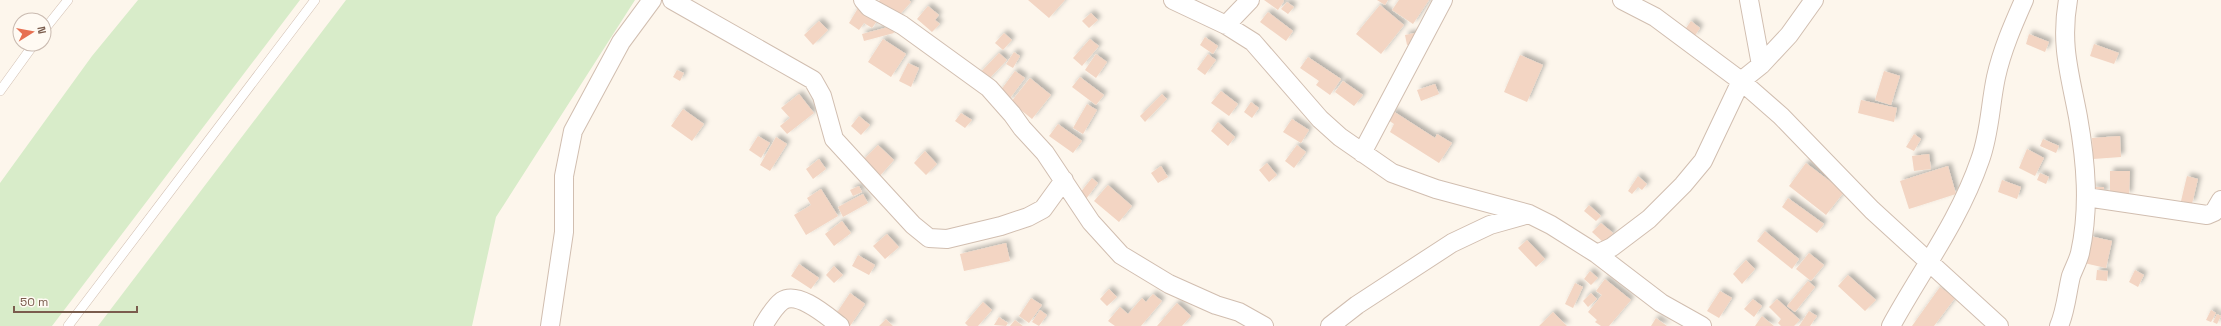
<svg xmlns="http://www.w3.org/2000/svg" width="2221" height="326" font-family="'Space Grotesk',sans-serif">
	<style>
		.green { fill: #d8ecc9 }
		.building { fill: #f3d5c3; filter: url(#shadow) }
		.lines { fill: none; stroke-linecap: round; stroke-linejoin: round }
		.service-casing { stroke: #d1beb0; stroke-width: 10 }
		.minor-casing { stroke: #d1beb0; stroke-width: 20 }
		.service { stroke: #fff; stroke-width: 9 }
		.minor { stroke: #fff; stroke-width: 18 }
	</style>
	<defs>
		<filter id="shadow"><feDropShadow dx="3.5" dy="-3.5" stdDeviation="2" flood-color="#0004"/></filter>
	</defs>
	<rect width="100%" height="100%" fill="#fdf6ec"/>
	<path class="green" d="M138 0H300L52 326H0V183L92 56Z
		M346 0H635L496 217 472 326H98Z"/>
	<path class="building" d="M880 0H909L911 2 895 20 877 3Z
		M1028 0H1065L1049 18Z
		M1264 0H1283L1284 1 1278 10Z
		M1377 0H1388L1385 5Z
		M1399 0H1429L1413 24 1392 10Z
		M1287 2 1294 7 1288 14 1281 9Z
		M860 5 879 18 872 28 864 23 859 30 849 23Z
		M1380 5 1404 25 1381 54 1356 34Z
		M928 6 939 15 935 20 940 24 932 32 917 19Z
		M1268 12 1293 31 1286 41 1260 22Z
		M1091 13 1098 20 1089 28 1082 21Z
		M819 21 828 30 813 45 804 35Z
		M1691 21 1700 28 1694 37 1684 31Z
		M892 26 894 33 864 41 862 34Z
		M1004 33 1012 40 1003 50 995 43Z
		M1415 33 1417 43 1407 45 1405 35Z
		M2029 34 2049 42 2045 52 2026 44Z
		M1205 37 1218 46 1213 54 1200 45Z
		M883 39 906 54 891 77 868 62Z
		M1090 39 1099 46 1082 66 1073 58Z
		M2094 44 2119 53 2114 64 2090 56Z
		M1014 52 1020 56 1013 68 1006 64Z
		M999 53 1007 60 986 82 978 75Z
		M1096 54 1107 62 1096 78 1085 70Z
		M1208 54 1216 60 1205 75 1197 69Z
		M1520 55 1543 65 1527 102 1504 92Z
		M1308 57 1341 79 1330 95 1316 85 1319 81 1300 68Z
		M908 63 919 68 911 87 899 81Z
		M677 70 684 73 680 81 673 77Z
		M1015 71 1025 78 1008 101 998 94Z
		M1884 71 1900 76 1891 105 1875 100Z
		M1080 77 1104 95 1096 105 1072 87Z
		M1030 78 1051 95 1032 119 1011 102Z
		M1343 81 1363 95 1354 106 1335 92Z
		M1435 84 1439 94 1421 101 1417 90Z
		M1221 91 1238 104 1229 116 1211 103Z
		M799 94 814 113 787 134 780 126 790 118 781 108Z
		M1162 94 1167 99 1145 122 1140 116Z
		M1861 100 1897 108 1894 122 1858 113Z
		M1251 102 1259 108 1252 118 1244 112Z
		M1087 104 1097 110 1083 134 1073 128Z
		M683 109 704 124 692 141 671 126Z
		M1393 111 1435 138 1437 134 1452 143 1439 163 1390 132 1394 124 1388 120Z
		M961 113 972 120 965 128 955 121Z
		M859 116 870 125 861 135 851 126Z
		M1292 119 1309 130 1301 143 1283 132Z
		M1218 122 1235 137 1228 146 1211 131Z
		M1058 124 1082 141 1073 153 1049 136Z
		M1914 134 1921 139 1914 151 1906 147Z
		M758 136 770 143 761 158 749 150Z
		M2120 136 2121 157 2093 159 2092 138Z
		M776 137 787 144 770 171 760 165Z
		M2043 139 2059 146 2056 153 2040 146Z
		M878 145 894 160 878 178 861 162Z
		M1297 145 1306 152 1294 168 1285 161Z
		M2027 149 2044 158 2035 176 2019 168Z
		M925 151 937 164 926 175 914 163Z
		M1929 154 1931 169 1914 171 1912 156Z
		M819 159 826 169 813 179 806 169Z
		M1267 163 1277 175 1269 182 1259 170Z
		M1806 163 1844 192 1826 215 1789 186Z
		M1161 166 1168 177 1158 183 1151 173Z
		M1948 166 1956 194 1909 209 1900 181Z
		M2110 171H2130L2129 195 2110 194Z
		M2040 173 2049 177 2046 184 2037 180Z
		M1638 176 1647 184 1642 190 1638 187 1632 194 1628 191Z
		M2187 176 2198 179 2192 204 2181 201Z
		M1092 178 1098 183 1086 199 1080 193Z
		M2002 180 2021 187 2017 199 1998 192Z
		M1108 185 1132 206 1119 222 1094 201Z
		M859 186 862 192 853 196 850 190Z
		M2088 187H2104V195Z
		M821 189 838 216 806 235 794 215 811 205 807 198Z
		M863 194 868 203 843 217 838 207Z
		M1788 198 1824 224 1817 233 1782 207Z
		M1589 205 1601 216 1596 221 1584 211Z
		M842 221 851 233 834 246 825 234Z
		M1601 223 1613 233 1604 243 1592 232Z
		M1765 231 1799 259 1792 269 1757 241Z
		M887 234 899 247 885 259 873 246Z
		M2090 236 2112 241 2106 268 2084 263Z
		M1527 240 1545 259 1536 267 1518 248Z
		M1006 243 1010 261 964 271 960 254Z
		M1809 253 1824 265 1811 281 1796 269Z
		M858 255 875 265 869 275 852 266Z
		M1746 260 1755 269 1742 284 1733 274Z
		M799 264 819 278 811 289 791 276Z
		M834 266 843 275 834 283 826 275Z
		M2097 270 2108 271 2107 281 2096 280Z
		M2135 270 2144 275 2138 287 2129 282Z
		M1590 271 1598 278 1591 285 1584 279Z
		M1848 275 1876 300 1865 311 1838 286Z
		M1605 279 1631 300 1609 326H1601L1595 322 1597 320 1588 312 1602 295 1596 291Z
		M1808 281 1815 287 1795 312 1787 306Z
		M1575 283 1583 287 1573 308 1565 304Z
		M1940 287 1955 298 1934 326H1912Z
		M1109 289 1117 297 1107 306 1100 299Z
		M1720 291 1732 298 1719 318 1707 311Z
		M850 293 865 304 850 326H846L834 317Z
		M1591 293 1597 299 1588 307 1583 301Z
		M1153 294 1162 301 1141 326H1115L1108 321 1120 307 1128 314 1142 298 1146 302Z
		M1031 298 1042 305 1029 323 1019 316Z
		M1753 299 1762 306 1754 317 1744 309Z
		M1777 299 1800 320 1794 326H1781L1778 323 1781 319 1769 307Z
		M983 302 992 310 978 326H968L965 323Z
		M1177 303 1191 316 1182 326H1157Z
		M1040 310 1047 315 1039 326 1032 322Z
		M2211 310 2216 313 2211 322 2206 320Z
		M1809 311 1817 316 1810 326H1799Z
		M1553 312 1567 326H1539Z
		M2217 314 2221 316 2217 324 2213 322Z
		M1762 316 1774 326H1755Z
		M999 317 1008 323 1006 326 994 325Z
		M1656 318 1667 326H1651Z
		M886 319 893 326H879Z
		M1015 320 1023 326H1010Z"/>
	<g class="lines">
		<defs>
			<path id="service" d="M44 30 68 0
				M0 91 34 44
				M68 326 315 0"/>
			<path id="minor" d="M672 0 813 80 822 96 834 139 913 225 929 238 947 239 1001 226 1028 217 1043 209 1064 180
				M863 0 869 7 902 25 989 88 1012 114 1022 128 1045 153 1091 222 1121 255 1169 284 1216 305 1239 312 1264 326
				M1173 0 1226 25 1253 42 1320 119 1340 137 1392 173 1436 189 1529 214 1551 225 1597 254 1661 303 1702 326
				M1622 0 1655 17 1741 81 1781 116 1872 210 1999 326
				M1749 0 1761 65
				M1226 25 1250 0
				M1362 153 1443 0
				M2086 197 2207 215 2214 212 2221 200
				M1597 254 1612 247 1649 219 1683 185 1703 161 1741 81 1761 65 1789 35 1814 0
				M550 326 564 232V176L573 131 621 42 652 0
				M763 326C768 318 774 307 782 301 798 290 828 317 840 326
				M1330 326 1357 305 1452 243 1490 225 1529 214
				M1891 326C1921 271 1959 221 1980 160 1990 133 1990 105 1996 77 2002 50 2013 25 2024 0
				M2059 326C2066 310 2067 292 2071 276 2074 268 2078 261 2080 253 2090 208 2086 162 2078 117 2070 74 2060 45 2068 0"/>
		</defs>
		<use href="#service" class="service-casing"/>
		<use href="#minor" class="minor-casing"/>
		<use href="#service" class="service"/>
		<use href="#minor" class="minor"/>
	</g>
	<g transform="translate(32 32) rotate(79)"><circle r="19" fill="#fffaf3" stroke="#cabbb1"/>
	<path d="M0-3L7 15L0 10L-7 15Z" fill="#e76f51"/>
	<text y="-6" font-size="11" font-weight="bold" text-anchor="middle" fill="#7a5c4d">N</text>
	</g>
	<path d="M14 306v6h123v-6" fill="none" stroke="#7a5c4d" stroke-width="2"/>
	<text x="20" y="306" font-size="12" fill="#7a5c4d" stroke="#fffaf3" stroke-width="3" paint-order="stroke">50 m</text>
</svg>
